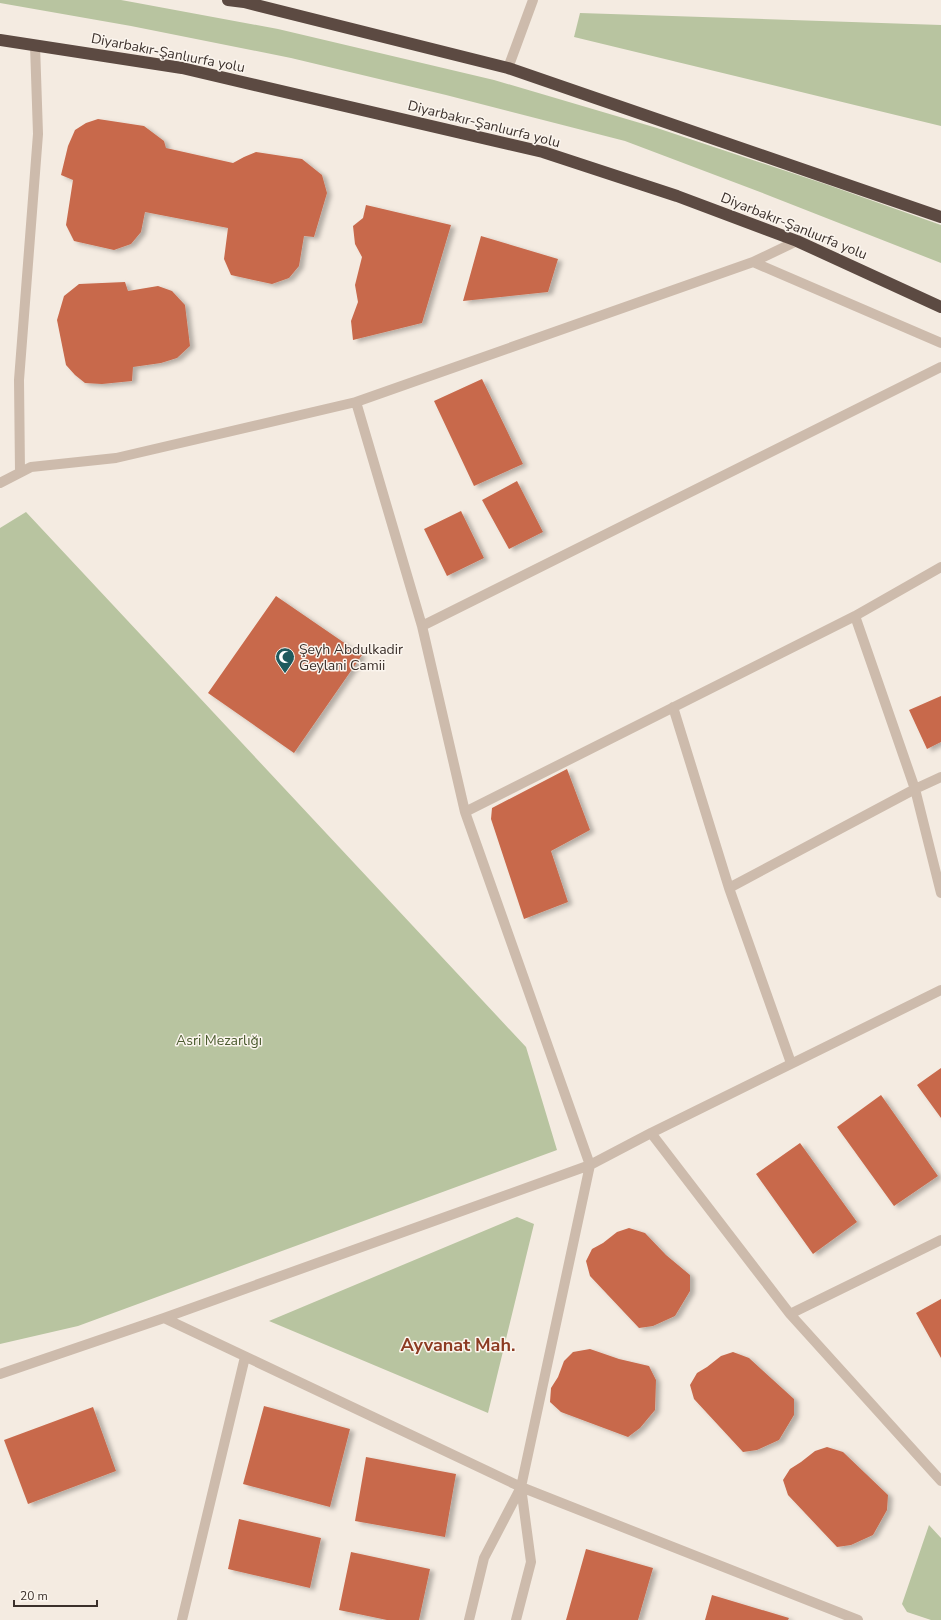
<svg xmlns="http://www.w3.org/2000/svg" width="941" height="1620" font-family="'Nunito Sans',sans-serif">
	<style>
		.green { fill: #b8c4a0 }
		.building { fill: #c8694b; filter: url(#shadow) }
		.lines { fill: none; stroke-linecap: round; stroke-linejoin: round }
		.minor { stroke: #cdbbac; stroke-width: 10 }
		.highway { stroke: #5c4a42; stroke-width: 12 }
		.labels { text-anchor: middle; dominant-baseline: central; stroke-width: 3; stroke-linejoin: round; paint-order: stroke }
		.street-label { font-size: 14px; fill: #3b302b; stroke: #fbf5ee }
		.poi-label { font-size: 14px; fill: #3b302b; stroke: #fbf5ee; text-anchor: start }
		.park-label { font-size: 14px; fill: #4a5a2e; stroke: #fbf5ee }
		.district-label { font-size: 18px; font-weight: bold; fill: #8c3b22; stroke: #fbf5ee }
	</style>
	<defs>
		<filter id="shadow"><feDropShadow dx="4.5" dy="2.5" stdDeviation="2" flood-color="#0004"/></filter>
	</defs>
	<rect width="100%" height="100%" fill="#f4ebe1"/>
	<path class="green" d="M0 0H121L132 2 278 29 494 80 657 128 828 185 941 225V263L765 194 625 141 446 95 291 58 131 26 0 3Z
		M580 13 941 25V126L574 37Z
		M26 512 526 1047 557 1150 78 1326 0 1344V528Z
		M517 1217 534 1224 488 1413 269 1321Z
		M929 1525 941 1538V1620H931L907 1612 902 1604Z"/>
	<path class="building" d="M98 119 144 126 164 141 166 148 233 163 244 157 256 152 302 159 322 175 327 193 314 237 304 236 299 266 289 278 272 284 231 275 224 259 228 228 145 212 141 232 131 244 114 250 74 241 66 225 73 180 61 175 68 146 75 130 86 123Z
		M366 205 451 225 422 323 353 340 351 321 358 302 355 285 362 257 355 244 353 226 363 218Z
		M481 236 558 259 548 292 463 301Z
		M125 282 128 291 158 286 172 291 185 305 190 346 177 358 161 363 133 367 132 381 102 384 85 383 75 375 66 365 57 320 64 296 79 284Z
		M482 379 523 464 474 486 434 401Z
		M517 481 543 532 509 549 482 500Z
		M461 511 484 558 447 576 424 529Z
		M276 596 362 655 294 753 208 693Z
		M941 696V742L927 749 909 710Z
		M567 769 590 830 551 851 568 902 524 919 491 819 492 808Z
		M941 1068V1118L917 1085Z
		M881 1095 938 1176 894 1206 837 1127Z
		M800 1143 857 1222 813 1254 756 1174Z
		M629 1228 645 1233 666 1255 690 1275V1291L675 1316 653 1326 639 1328 590 1276 586 1261 592 1249 603 1243 617 1232Z
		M941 1299V1358L916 1313Z
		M590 1349 619 1359 649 1366 656 1380 655 1410 640 1428 628 1437 561 1412 550 1402 551 1388 558 1377 564 1361 573 1352Z
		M733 1352 749 1358 794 1399V1415L779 1440 757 1450 743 1452 694 1399 690 1385 697 1373 707 1367 721 1356Z
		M264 1406 350 1429 330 1507 243 1484Z
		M93 1407 116 1471 28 1504 4 1440Z
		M827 1447 843 1452 888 1495 887 1510 873 1535 851 1545 837 1547 788 1495 783 1480 790 1469 801 1462 815 1451Z
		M366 1457 456 1474 445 1537 355 1521Z
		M239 1519 321 1538 310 1588 228 1569Z
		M586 1549 653 1568 638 1620H566Z
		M351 1552 430 1569 419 1620H387L339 1610Z
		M712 1595 789 1618 788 1620H705Z"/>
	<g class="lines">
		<path class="minor" d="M508 68 533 0
			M797 241 753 262 356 402 422 626 941 367
			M753 262 941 343
			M20 472 19 380 38 134 35 45
			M0 483 31 467 116 458 356 402
			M855 616 915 789 941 893
			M422 626 465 812 855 616 941 567
			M673 707 729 888 791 1063
			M465 812 590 1165 521 1487 484 1558 469 1620
			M729 888 915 789 941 777
			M651 1133 790 1314 941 1481
			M790 1314 941 1240
			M164 1318 521 1487 858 1620
			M0 1374 164 1318 590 1165 651 1133 941 990
			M182 1620 245 1357
			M516 1620 531 1562 521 1487"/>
		<path class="highway" d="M228 0 244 2 508 68 941 217
			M0 40 182 68 543 152 677 196 797 241 941 307"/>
	</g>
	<defs>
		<symbol id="mosque-pin" viewBox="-11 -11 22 30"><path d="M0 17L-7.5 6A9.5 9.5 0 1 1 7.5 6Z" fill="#1f5a5e" stroke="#fbf5ee"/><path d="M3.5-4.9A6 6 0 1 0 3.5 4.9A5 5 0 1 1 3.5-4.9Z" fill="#fff"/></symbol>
	</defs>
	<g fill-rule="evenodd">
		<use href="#mosque-pin" x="274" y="646" width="22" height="30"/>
	</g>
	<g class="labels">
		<g class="street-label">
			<text transform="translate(168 53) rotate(11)">Diyarbakır-Şanlıurfa yolu</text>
			<text transform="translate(484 124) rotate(14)">Diyarbakır-Şanlıurfa yolu</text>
			<text transform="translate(794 226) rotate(22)">Diyarbakır-Şanlıurfa yolu</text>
		</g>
		<g class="poi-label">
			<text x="299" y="649">Şeyh Abdulkadir<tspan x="299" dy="16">Geylani Camii</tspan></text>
		</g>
		<g class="park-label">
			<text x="219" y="1040">Asri Mezarlığı</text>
		</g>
		<g class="district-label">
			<text x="458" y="1345">Ayvanat Mah.</text>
		</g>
	</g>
	<path d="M14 1600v6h83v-6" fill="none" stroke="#3b302b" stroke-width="2"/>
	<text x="20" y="1600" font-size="12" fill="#3b302b" stroke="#fbf5ee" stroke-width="3" paint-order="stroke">20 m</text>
</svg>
